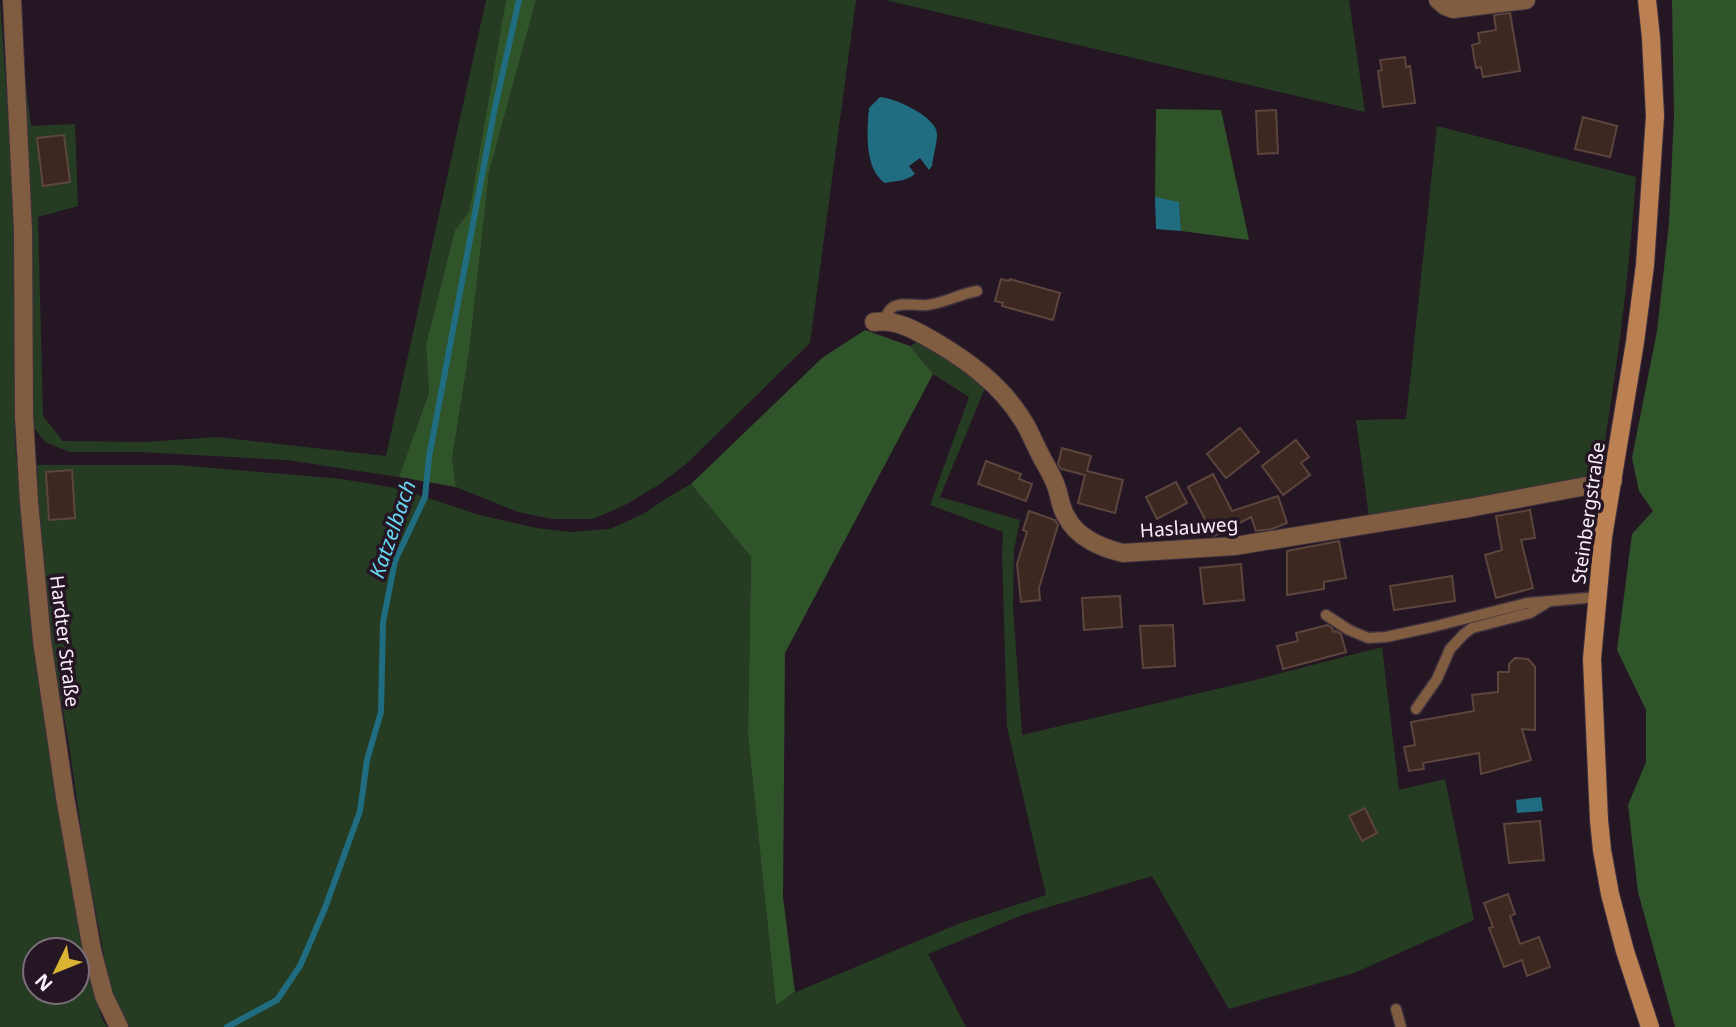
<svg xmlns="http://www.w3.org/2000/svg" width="1736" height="1027" font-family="'Noto Sans',sans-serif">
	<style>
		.green { fill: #263c22; fill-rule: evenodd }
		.forest { fill: #30542a }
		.water { fill: #206d81 }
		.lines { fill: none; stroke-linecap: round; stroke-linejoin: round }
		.stream { stroke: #206d81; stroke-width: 6 }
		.building { fill: #3c2721; stroke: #5d453e; stroke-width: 2 }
		.service-casing { stroke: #3f303e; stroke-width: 13 }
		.minor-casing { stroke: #3f303e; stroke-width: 20 }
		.tertiary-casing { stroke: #3f303e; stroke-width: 20 }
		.secondary-casing { stroke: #3f303e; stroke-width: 20 }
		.service { stroke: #805c41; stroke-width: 10 }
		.minor { stroke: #805c41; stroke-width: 18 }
		.tertiary { stroke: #805c41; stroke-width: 18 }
		.secondary { stroke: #bb8153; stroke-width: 18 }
		.labels { text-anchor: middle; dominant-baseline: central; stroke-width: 7; stroke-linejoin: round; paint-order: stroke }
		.street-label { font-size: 19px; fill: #fbf0fa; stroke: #251624 }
		.water-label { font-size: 21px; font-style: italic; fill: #68d6f4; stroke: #251624 }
	</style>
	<rect width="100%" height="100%" fill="#251624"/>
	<path class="green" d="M0 0 14 200 15 444 32 622 88 969 102 1019 107 1027H0ZM35 950H77V992H35Z
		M16 0H22L23 63 31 126 75 124 78 206 38 217 43 416 63 441 145 442 216 437 386 456 486 0H506L469 212 455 230 426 344 429 391 399 477 287 460 140 452H70L45 442 32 425Z
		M536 0H856L810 343 686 464 660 484 625 505 593 519H552L518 512 456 487 452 461 469 352 489 172Z
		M885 0H1349L1365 112Z
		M1437 126 1636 177C1630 259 1621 340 1608 421 1605 437 1604 466 1595 478L1369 517 1356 420 1406 419Z
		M922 339 958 364 985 388 940 497 1020 520 1014 550 1013 606 1022 735 1255 680 1382 647 1399 790 1445 779 1474 920 1354 973 1229 1009 1152 876 1022 915 928 954 966 1027H128L110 987 84 850 69 744 49 632 39 539 37 465H177L341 479 401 489 476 514 536 528 571 532 610 529 643 514 670 496 691 484 751 557 748 735 776 1004 796 992 958 924 1046 895 1007 727 1002 552 1003 532 930 505 969 397 933 374 910 346Z"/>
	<path class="forest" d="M506 0H536L489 172 469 352 452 460 456 487 399 477 429 392 426 344 455 230 469 212Z
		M1672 0H1736V1027H1675L1638 892 1628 805 1646 762V710L1617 650 1632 534 1653 511 1639 491 1632 458 1657 331 1669 223 1674 116Z
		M1156 109 1221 110 1249 240 1181 231 1179 203 1155 197Z
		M865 330 910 346 933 374 785 653 783 897 795 992 776 1005 748 735 751 557 691 484 822 358Z"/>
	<path class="water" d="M880 97C895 98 937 117 937 134 937 144 933 156 932 166L929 170 920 158 909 166 915 174C907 181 895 181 885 183 864 169 867 130 869 108Z
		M1155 197 1179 202 1181 231 1156 229Z
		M1541 797 1543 811 1517 813 1516 800Z"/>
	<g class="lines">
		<path class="stream" d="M227 1027 277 1000 300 966 325 908 360 811 367 760 381 712 383 622 395 561 425 497 429 457 494 112 519 0"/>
	</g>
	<path class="building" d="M1510 13 1520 71 1483 77 1481 67 1476 68 1472 45 1480 43 1478 33 1496 30 1494 15Z
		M1405 57 1406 67 1410 66 1415 103 1383 107 1378 71 1382 70 1380 60Z
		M1276 110 1278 153 1258 154 1256 111Z
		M1583 117 1617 126 1610 157 1575 149Z
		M64 135 70 182 43 186 37 138Z
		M1001 279 1009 281 1010 279 1060 293 1053 320 1002 306 1003 303 995 301Z
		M1240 428 1259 452 1226 478 1207 454Z
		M1296 440 1309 457 1301 463 1310 475 1283 495 1262 466Z
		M1062 448 1091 456 1087 471 1123 480 1115 513 1078 503 1085 475 1061 469 1058 464Z
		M986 461 1021 474 1019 479 1032 484 1026 501 978 484Z
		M72 470 75 518 49 520 46 472Z
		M1213 474 1232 511 1278 496 1287 523 1272 529 1256 531 1251 517 1214 536 1188 487Z
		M1176 482 1187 503 1157 519 1146 497Z
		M1530 510 1535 538 1521 540 1533 588 1496 598 1485 555 1502 550 1496 516Z
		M1029 511 1055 520 1058 525 1039 588 1040 600 1021 602 1017 564 1027 532 1023 530Z
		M1339 541 1346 578 1324 582V589L1287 595V551Z
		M1241 564 1244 600 1204 604 1200 568Z
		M1452 576 1455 601 1394 610 1390 586Z
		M1120 596 1122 627 1084 630 1082 598Z
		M1173 625 1175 666 1143 668 1140 626Z
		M1327 625 1332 628 1333 632 1336 631 1341 634 1346 652 1283 669 1277 646 1298 641 1296 633Z
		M1515 658 1528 659 1535 667V730L1522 729 1531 760 1481 774 1479 753 1423 763 1424 769 1409 771 1404 747 1415 745 1411 722 1474 711 1472 695 1498 692V672H1509V664Z
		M1365 808 1377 833 1362 841 1349 816Z
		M1540 821 1544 860 1509 863 1504 824Z
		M1508 894 1515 914 1510 916 1520 944 1539 937 1550 967 1527 976 1522 960 1504 967 1489 928 1493 927 1484 903Z"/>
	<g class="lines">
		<defs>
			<path id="service" d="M884 321C886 316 888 310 893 307 902 302 917 306 927 305 945 303 959 294 977 291
				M1326 615 1349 630 1368 638 1386 637 1432 627 1527 603 1598 597
				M1416 709 1437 679 1450 649 1464 634 1472 628 1530 613 1548 602
				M1396 1009 1401 1027"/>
			<path id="minor" d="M1438 0 1445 6 1453 9 1526 0
				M874 322C896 319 915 330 934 341 968 361 1001 385 1022 419 1029 429 1033 441 1039 452 1044 463 1052 474 1056 486 1060 496 1060 507 1066 516 1076 537 1101 548 1123 553L1235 546 1469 508 1613 481"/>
			<path id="tertiary" d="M12 0 23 230 24 416 29 502 42 641 65 797 92 950 104 996 119 1027"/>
			<path id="secondary" d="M1647 0 1651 38 1655 116 1645 265 1635 342 1603 537 1592 659 1599 820 1602 850 1610 894 1625 951 1650 1027"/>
		</defs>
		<use href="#service" class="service-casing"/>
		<use href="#minor" class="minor-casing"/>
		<use href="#tertiary" class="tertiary-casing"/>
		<use href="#secondary" class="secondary-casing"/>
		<use href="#service" class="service"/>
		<use href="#minor" class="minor"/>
		<use href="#tertiary" class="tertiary"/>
		<use href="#secondary" class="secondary"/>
	</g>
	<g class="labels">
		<g class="street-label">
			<text transform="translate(1588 513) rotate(-82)">Steinbergstraße</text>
			<text transform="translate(1189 527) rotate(-4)">Haslauweg</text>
			<text transform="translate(65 641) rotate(83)">Hardter Straße</text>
		</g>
		<g class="water-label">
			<text transform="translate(392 529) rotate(-71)">Katzelbach</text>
		</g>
	</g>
	<g transform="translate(56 971) rotate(227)"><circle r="33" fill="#251624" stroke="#7b6d7a" stroke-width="2"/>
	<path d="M0-5L12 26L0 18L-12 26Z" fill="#dab333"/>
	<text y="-10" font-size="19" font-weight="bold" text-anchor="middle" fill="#fbf0fa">N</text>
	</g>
</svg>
